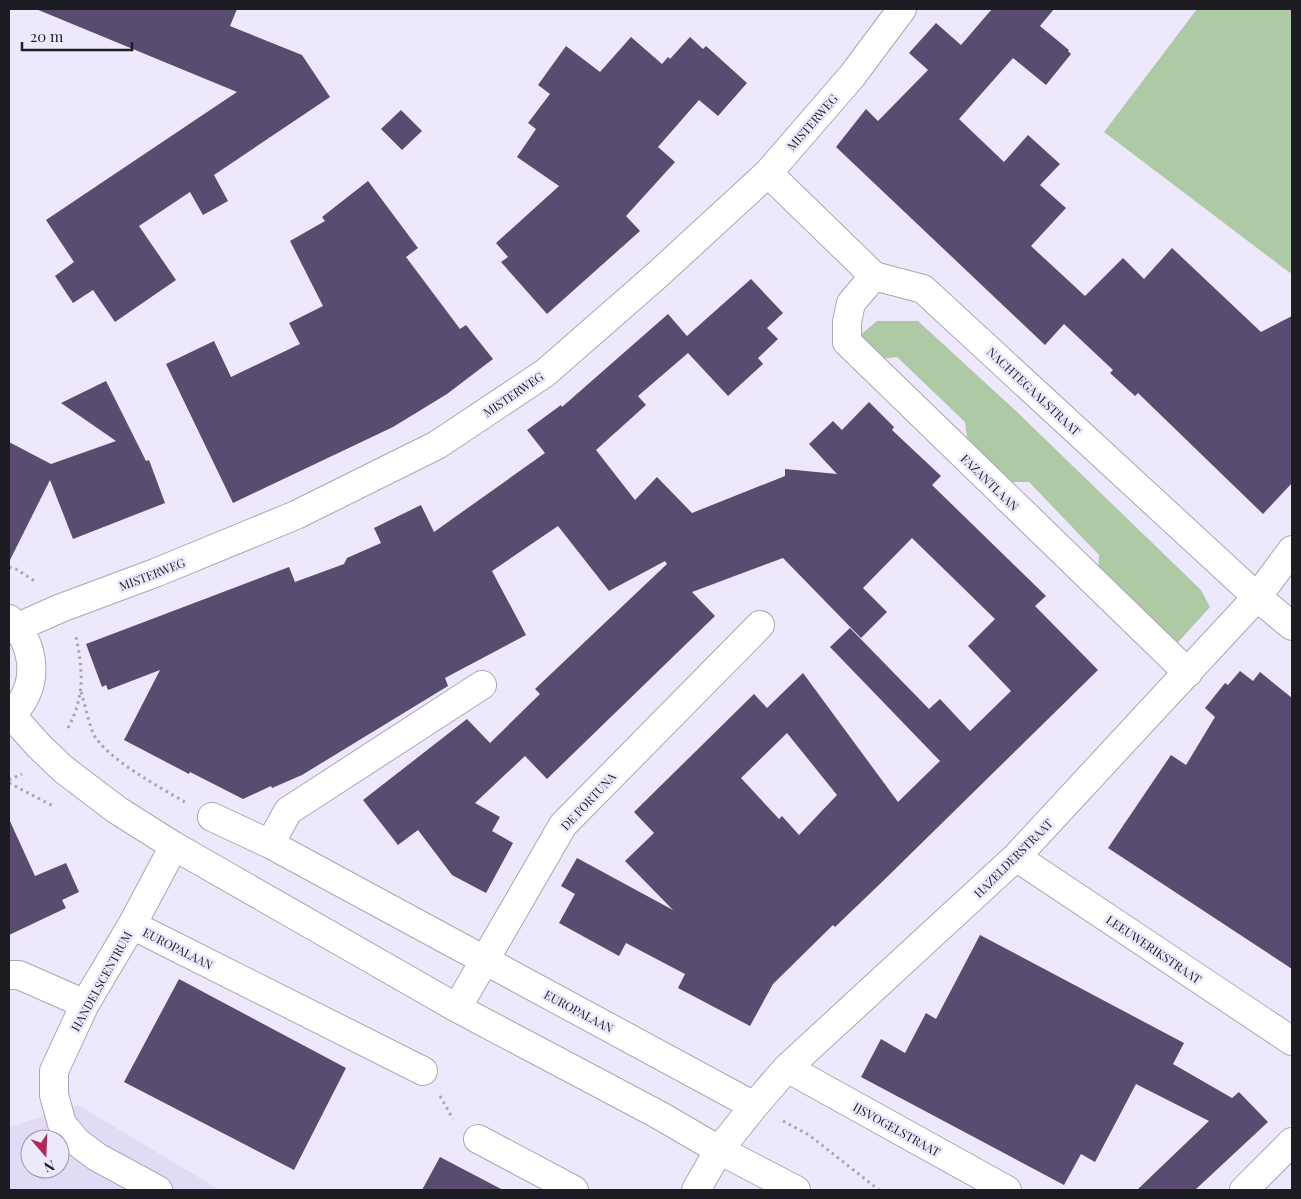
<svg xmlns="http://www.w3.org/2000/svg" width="1301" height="1199" font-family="'Playfair Display',serif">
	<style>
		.built { fill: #e2dbf5; fill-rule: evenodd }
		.green { fill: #adcaa5 }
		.building { fill: #584c70; fill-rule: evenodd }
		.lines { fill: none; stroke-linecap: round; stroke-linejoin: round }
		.minor-casing { stroke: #aaa5b7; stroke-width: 30 }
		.tertiary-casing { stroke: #aaa5b7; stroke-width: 30 }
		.path { stroke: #a8a4b3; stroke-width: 3; stroke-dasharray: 2.5 4; stroke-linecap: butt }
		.minor { stroke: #fff; stroke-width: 28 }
		.tertiary { stroke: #fff; stroke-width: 28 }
		.labels { text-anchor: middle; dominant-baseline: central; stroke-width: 5; stroke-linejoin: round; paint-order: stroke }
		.street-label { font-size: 12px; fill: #1e1c23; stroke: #eee8fc }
	</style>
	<rect width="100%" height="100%" fill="#eee8fc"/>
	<path class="built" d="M78 1105 220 1190H9V1127ZM30 1139H60V1169H30Z"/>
	<path class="green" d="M1197 9H1292V270L1290 273 1104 132Z
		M877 321H918L1016 411 1201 590 1210 607 1172 649 1098 576 1099 555 1029 482H1004L968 445 965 422 897 357 881 359 858 337Z"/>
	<path class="building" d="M36 9H237L230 26 302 55 330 97 214 175 228 201 203 215 190 192 139 226 176 280 115 322 93 290 73 303 55 276 74 262 46 220 237 92Z
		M992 9H1054L1040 26 1069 50 1068 51 1071 54 1046 85 1013 58 959 119 1004 162 1028 135 1060 164 1040 185 1066 208 1031 246 1085 296 1123 258 1144 279 1172 248 1261 332 1292 316V483L1263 514 1138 393 1135 396 1110 373 1113 370 1064 324 1045 345 836 147 866 109 878 121 928 70 909 53 936 23 961 45Z
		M631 37 662 64 668 57 670 59 690 37 703 49 706 46 747 83 718 116 699 100 658 147 675 162 626 216 640 231 547 314 501 262 508 257 496 243 559 186 517 157 536 129 528 123 550 94 538 85 566 46 600 72Z
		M401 110 422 131 402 150 381 129Z
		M368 181 418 248 406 257 460 329 466 325 493 359 447 394 393 427 233 503 166 364 214 341 231 377 300 344 289 323 323 306 290 241 325 221 322 217Z
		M751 279 783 313 767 328 778 339 758 358 763 364 728 396 688 353 638 396 646 405 596 450 635 500 657 477 692 513 785 476V469L837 474 809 444 833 421 842 430 869 402 894 427 892 430 941 476 932 485 1046 596 1035 606 1098 670 883 881 835 927 833 925 773 984 750 1026 678 988 685 974 626 943 619 956 559 923 575 894 561 886 577 858 673 910 625 861 654 833 634 812 754 694 767 708 803 673 898 802 940 761 830 647 850 628 929 709 940 699 970 731 1011 691 968 646 995 619 912 538 863 588 887 612 861 638 783 558 692 592 715 616 547 779 525 756 475 803 500 817 492 831 513 843 486 893 452 875 418 830 398 845 363 800 467 719 490 743 540 694 535 689 667 564 665 561 609 591 558 526 492 571 526 635 445 678 448 686 302 775 272 788 271 786 243 799 190 772 189 774 124 740 160 670 108 690 106 685 102 687 86 644 289 567 295 582 344 564 347 558 381 543 374 528 421 505 434 532 545 453 527 430 561 405 562 407 668 314 687 336ZM787 733 837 795 799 835 782 816 779 819 741 778Z
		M106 381 146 461 149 460 165 503 73 539 50 480 9 562V442L51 464 116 441 61 403Z
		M1240 671 1253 681 1260 672 1292 698V969L1108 848 1171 755 1186 765 1215 717 1205 708 1225 683 1228 685Z
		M9 819 35 876 66 863 79 892 62 900 66 908 9 935Z
		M980 935 1184 1043 1173 1064 1232 1098 1239 1092 1268 1122 1195 1190H1137L1209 1121 1136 1084 1095 1162 1081 1154 1064 1185 861 1077 881 1039 905 1053 926 1013 936 1019Z
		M179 979 346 1068 294 1170 124 1082Z
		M440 1157 503 1190H422Z"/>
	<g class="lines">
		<defs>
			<path id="minor" d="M768 173 874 276 923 289 1257 597 1292 626
				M874 276 851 303 847 322V342L1188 673
				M18 627 61 608 155 573 296 515 437 445 545 373 656 276 768 173 852 76 902 9
				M212 817 270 844 754 1106
				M270 844 288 811 482 685
				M1016 857 1292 1041
				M132 925 423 1071
				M9 975H19L85 1004
				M457 1008 563 825 760 625
				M787 1068 1007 1190
				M478 1139 574 1190
				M158 1190 97 1157 77 1142 62 1124 54 1095V1071L85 1004 132 925 174 846
				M696 1190 719 1150 754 1106 787 1068 1016 857 1257 597 1292 550
				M1244 1190 1292 1142"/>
			<path id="tertiary" d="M9 619C34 642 39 679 19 706 16 711 13 715 9 718
				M12 716 39 746 63 769 117 810 174 846 457 1008 659 1115 719 1150 796 1190"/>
		</defs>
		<use href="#minor" class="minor-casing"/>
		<use href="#tertiary" class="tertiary-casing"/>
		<path class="path" d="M9 567 16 569 36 582
			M81 692C85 705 88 720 93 733 105 758 161 788 185 802
			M68 728C85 696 83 671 76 637
			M9 780 22 774
			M9 783 55 807
			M440 1096 453 1119
			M783 1121 809 1135 879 1190"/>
		<use href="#minor" class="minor"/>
		<use href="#tertiary" class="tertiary"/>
	</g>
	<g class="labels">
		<g class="street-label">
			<text transform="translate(812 122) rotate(-49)">MISTERWEG</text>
			<text transform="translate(1034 391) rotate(43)">NACHTEGAALSTRAAT</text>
			<text transform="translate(513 394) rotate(-34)">MISTERWEG</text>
			<text transform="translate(990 482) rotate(44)">FAZANTLAAN</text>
			<text transform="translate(152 574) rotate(-21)">MISTERWEG</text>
			<text transform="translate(588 801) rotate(-47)">DE FORTUNA</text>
			<text transform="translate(1013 858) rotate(-45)">HAZELDERSTRAAT</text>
			<text transform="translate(178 948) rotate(27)">EUROPALAAN</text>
			<text transform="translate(1154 949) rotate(34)">LEEUWERIKSTRAAT</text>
			<text transform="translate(101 981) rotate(-61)">HANDELSCENTRUM</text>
			<text transform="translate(579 1011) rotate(28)">EUROPALAAN</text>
			<text transform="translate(897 1129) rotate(29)">IJSVOGELSTRAAT</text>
		</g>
	</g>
	<rect width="1301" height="1199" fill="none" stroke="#1e1c23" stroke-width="20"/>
	<g transform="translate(45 1154) rotate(161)"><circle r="24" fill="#eee8fc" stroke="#9b96a5"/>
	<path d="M0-4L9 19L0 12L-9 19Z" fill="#b5275a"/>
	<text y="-8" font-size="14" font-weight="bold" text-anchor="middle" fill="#1e1c23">N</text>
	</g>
	<path d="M22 42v8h110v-8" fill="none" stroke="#1e1c23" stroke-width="2.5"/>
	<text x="30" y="42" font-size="15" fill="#1e1c23" stroke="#eee8fc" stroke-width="4" paint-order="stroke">20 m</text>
</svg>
